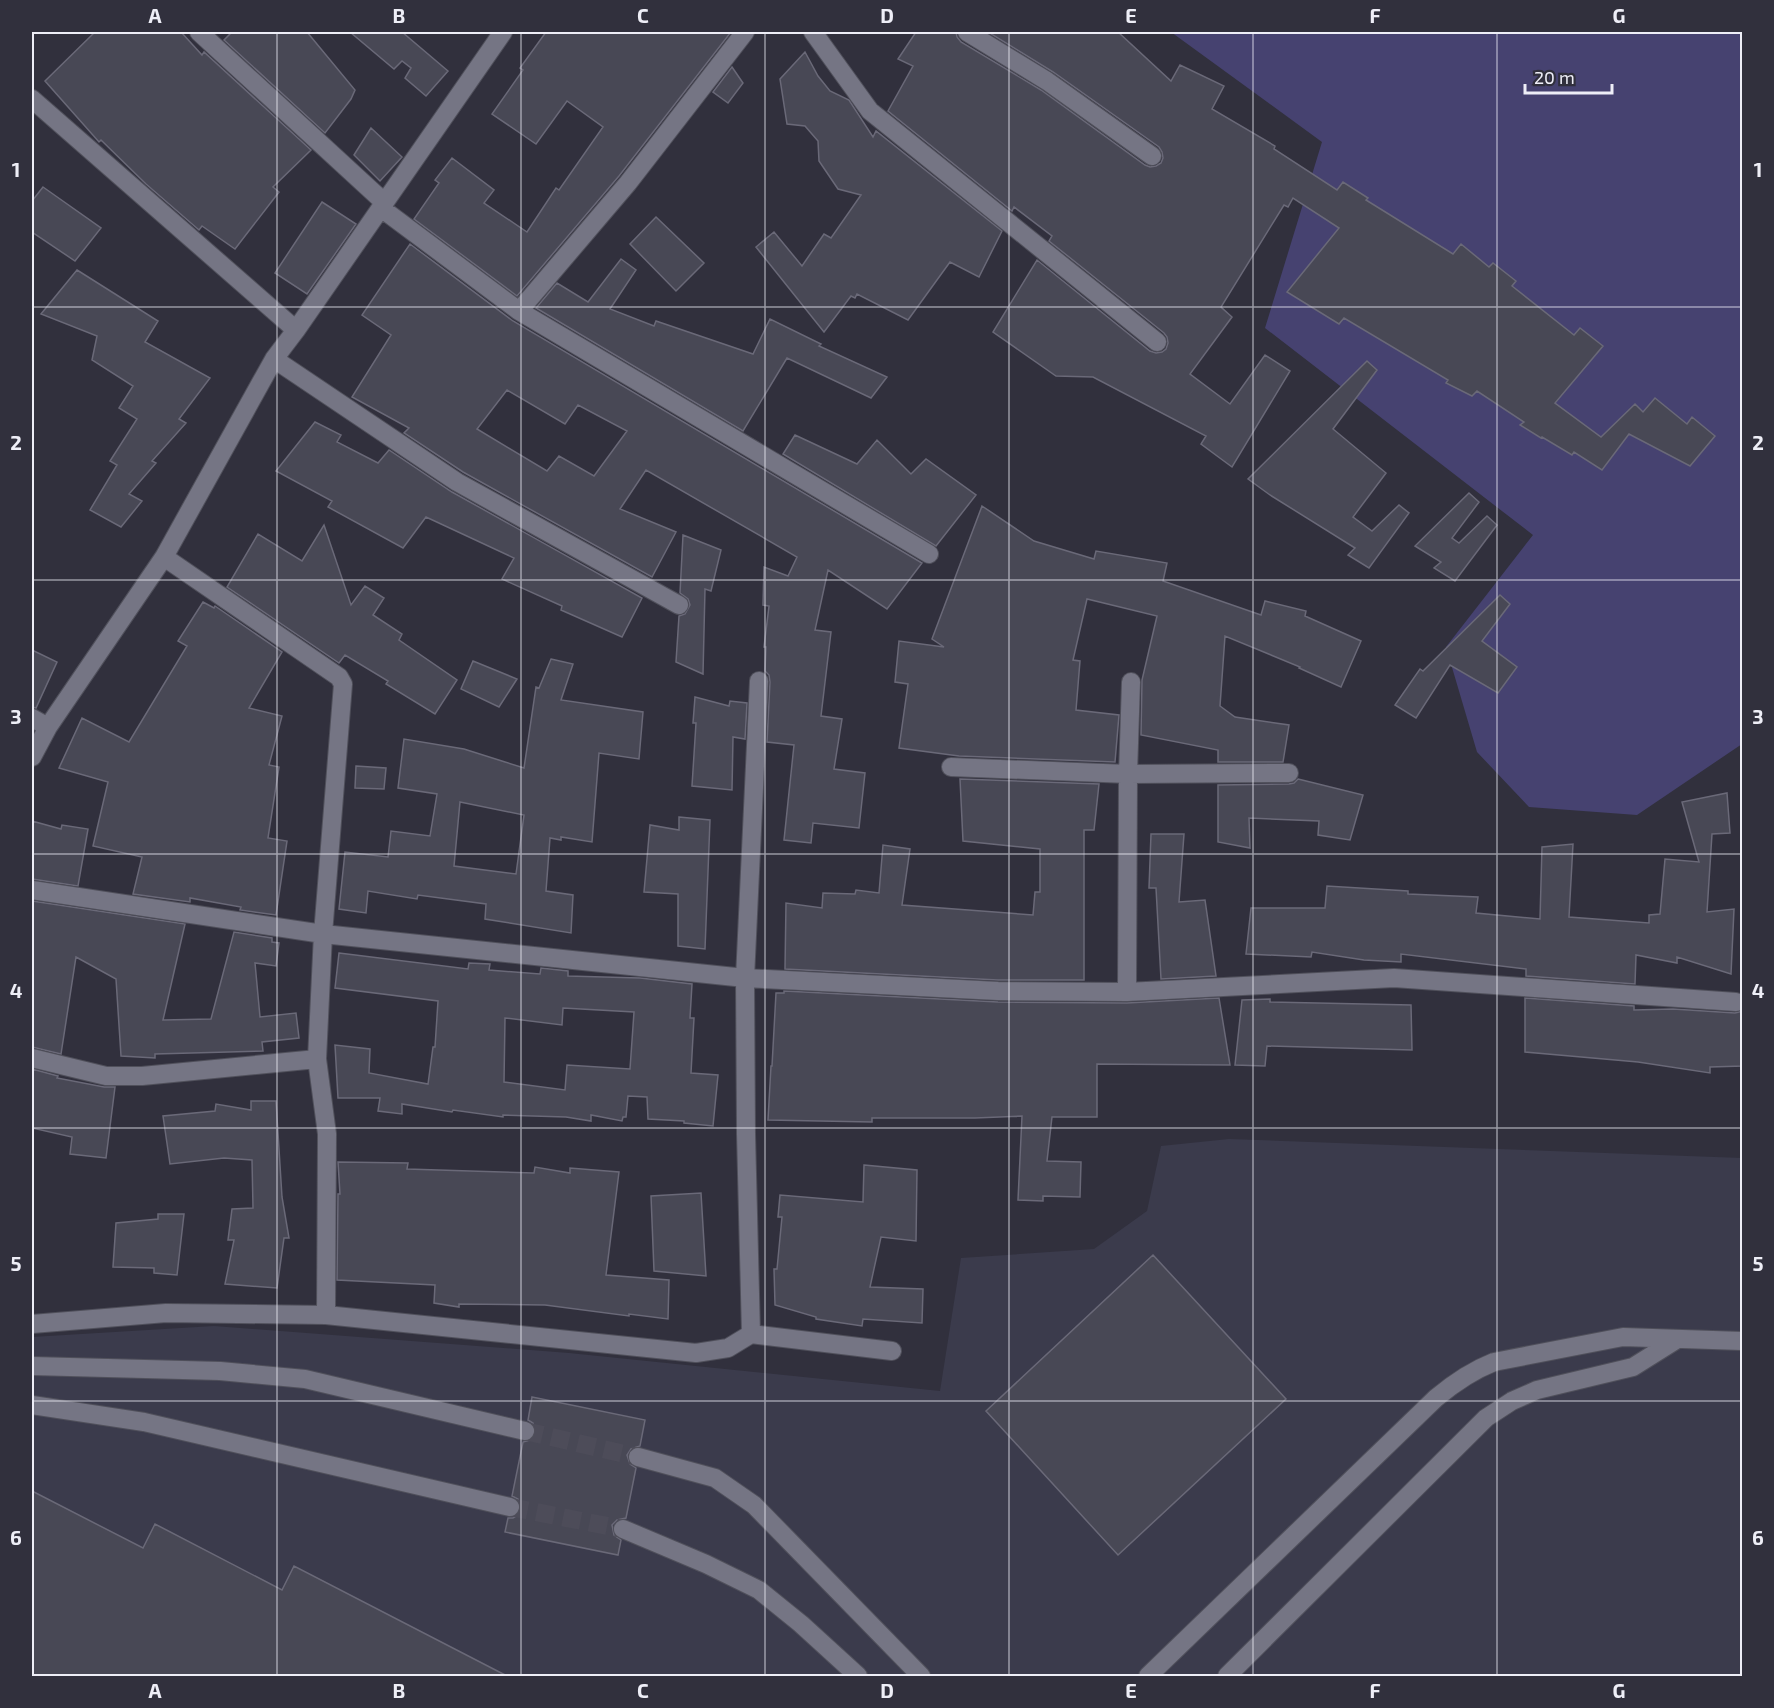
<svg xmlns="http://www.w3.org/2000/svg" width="1774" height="1708" font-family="'Exo 2',sans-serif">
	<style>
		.built { fill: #3b3b4c }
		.green { fill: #464270 }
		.building { fill: #484855; stroke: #6a6978; stroke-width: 1.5; fill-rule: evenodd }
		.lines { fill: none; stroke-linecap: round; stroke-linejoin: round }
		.minor-tunnel { stroke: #4d4c59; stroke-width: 18; stroke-dasharray: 18 9; stroke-linecap: butt }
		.minor-casing { stroke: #50505b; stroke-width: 20 }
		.minor { stroke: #757584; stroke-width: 18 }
		.grid { fill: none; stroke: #eeeef7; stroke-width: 1.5; stroke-opacity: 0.55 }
		.neatline { fill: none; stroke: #eeeef7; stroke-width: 2 }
		.grid-label { font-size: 20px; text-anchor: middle; font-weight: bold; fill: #eeeef7 }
	</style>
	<rect width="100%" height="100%" fill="#31303d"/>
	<path class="built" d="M1229 1139 1742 1158V1676H32V1337L214 1326 569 1353 940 1391 961 1258 1094 1249 1147 1211 1161 1146Z"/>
	<path class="green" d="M1171 32H1742V744L1637 815 1529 807 1477 752 1446 647 1533 535 1265 328 1322 142Z"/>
	<path class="building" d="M95 32H181L202 55 204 52 311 150 273 187 279 192 235 249 202 226 199 230 146 184 101 140 99 142 45 81Z
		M232 32H307L355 90 351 99 325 133 224 40Z
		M350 32H402L448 71 426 96 405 78 411 68 402 61 394 69Z
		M546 32H731L619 176 517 296 414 219 439 183 435 180 452 158 494 190 484 203 527 232 556 188 559 190 603 127 567 101 536 144 492 114 523 70 520 68Z
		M916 32H956L957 37 961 42 1041 90 1145 165 1150 167 1156 166 1161 163 1163 158 1162 152 1159 147 1053 72 988 32H1118L1171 81 1180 65 1224 86 1212 109 1275 146 1274 149 1337 190 1343 182 1368 198 1366 200 1453 254 1461 244 1489 267 1493 263 1516 281 1512 286 1574 335 1580 328 1603 346 1555 403 1601 437 1635 404 1643 412 1655 398 1687 424 1692 417 1715 436 1690 466 1629 434 1602 470 1574 452 1572 455 1542 437 1541 438 1520 425 1524 422 1477 391 1472 396 1446 383 1448 380 1344 318 1339 324 1287 292 1339 228 1293 198 1288 207 1284 205 1221 307 1232 317 1190 374 1230 404 1265 355 1290 371 1232 467 1201 444 1206 436 1093 377 1056 376 993 332 1037 260 1150 351 1156 353 1162 352 1166 349 1168 343 1167 337 1164 333 1049 241 1052 236 1014 207 1012 211 888 111 913 66 898 59Z
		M805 52 818 76 830 91 849 100 873 137 876 131 1002 231 979 277 950 262 908 320 857 294 855 298 851 296 824 332 756 247 774 232 802 266 824 234 831 238 861 195 838 189 819 161 818 141 805 126 787 124 780 79Z
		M732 67 743 83 728 103 713 92Z
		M371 128 402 157 380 181 354 155Z
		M43 187 101 228 75 261 32 232V201Z
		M322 202 356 224 307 294 275 273Z
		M656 217 704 263 676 291 630 244Z
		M410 244 513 321 922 563 887 609 828 570 815 630 831 632 821 716 842 719 834 769 865 773 859 828 813 823 811 843 784 840 794 745 767 742 770 682 769 675 765 671 766 647H764L769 606 763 605 764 567 788 576 797 557 646 470 620 509 676 532 652 577 463 472 404 433 409 428 352 397 391 335 362 315ZM507 390 565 424 578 405 627 431 594 476 559 456 547 471 477 429Z
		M621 259 636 270 610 309 654 326 656 321 753 354 770 319 821 344 819 346 887 377 871 398 787 358 743 431 536 308 557 283 588 302Z
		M77 270 158 321 145 342 210 378 179 419 186 423 152 461 156 463 129 494 142 501 121 527 90 510 117 465 110 461 137 419 119 408 133 386 92 360 97 336 41 314Z
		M1367 361 1377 370 1333 429 1386 473 1353 517 1372 531 1399 505 1409 513 1369 568 1348 555 1355 548 1270 495 1248 479Z
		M315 422 341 435 337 442 378 463 389 450 452 492 642 598 622 637 561 610 562 606 502 579 514 558 426 517 403 548 328 507 332 501 276 471Z
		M795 435 857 464 877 440 911 474 926 459 976 495 936 546 783 454Z
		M1469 493 1479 502 1452 538 1459 543 1487 516 1497 525 1455 581 1434 568 1441 562 1415 546Z
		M982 506 1034 541 1094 559 1096 551 1167 563 1163 581 1261 615 1265 601 1306 611 1305 616 1361 641 1341 687 1299 668 1300 667 1225 636 1220 706 1235 717 1289 725 1283 762H1218V750L1141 735 1142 680 1157 616 1087 599 1073 660 1080 661 1076 710 1119 715 1115 762 959 756 899 748 908 684 895 682 899 641 944 647 932 639Z
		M324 525 351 605 365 586 384 598 373 615 402 634 399 640 457 680 435 714 386 684 388 681 345 655 339 663 227 587 258 534 302 561Z
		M683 535 721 550 711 591 705 589 703 674 676 662 679 616 685 614 690 605 688 599 680 593Z
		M1500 595 1510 604 1482 641 1517 667 1498 693 1450 665 1416 718 1395 705 1420 669 1423 671Z
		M203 602 214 608 215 606 282 652 249 708 282 716 269 765 279 767 268 838 287 841 276 915 240 910 241 907 190 898V902L133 894 142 857 93 846 108 782 59 768 82 718 129 742 187 646 178 641Z
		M32 650 57 662 36 708 32 707Z
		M551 659 573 664 561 700 643 712 639 759 599 753 592 842 561 837V840L550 838 546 891 573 895 571 933 485 919 486 904 418 895 417 899 368 891 366 913 339 909 345 852 388 857 391 831 430 836 437 794 398 788 404 739 464 749 524 768 536 687 539 688ZM460 802 524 815 516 874 454 866Z
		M473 661 517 679 499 707 461 689Z
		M695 697 729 706 730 701 747 703 745 739 733 737 732 790 692 786 696 723H693Z
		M356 766 386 768 384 789 355 788Z
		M960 779 1099 784 1094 830H1084V980H998L785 969 786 903 822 908 823 893 855 894 856 890 879 893 883 845 910 849 902 905 1033 915 1035 892H1040V849L963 841Z
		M1298 779 1363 795 1350 840 1318 835 1319 821 1249 818 1250 848 1218 842V785L1289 784 1294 783Z
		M1727 793 1730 833 1712 834 1707 912 1734 909 1731 974 1677 957V963L1636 955 1635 984 1526 976V969L1401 954V962L1364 960 1312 952 1311 957 1246 954 1251 908H1325L1327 886 1408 891V894L1478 897 1476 913 1540 919 1542 847 1573 844 1569 917 1649 923V915L1660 914 1665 859 1699 862 1682 802Z
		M679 817 710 820 705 949 678 946V894L644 892 650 825 679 830Z
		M32 821 61 829 62 825 88 829 78 886 32 879Z
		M1151 834H1184L1179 902 1205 900 1216 976 1161 979 1156 888H1149Z
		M32 901 185 924 163 1020 211 1019 234 932 272 938V942L279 943 276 966 255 963 260 1017 296 1013 299 1038 262 1042 263 1051 155 1054V1058L121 1056 116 979 76 957 61 1054 32 1047Z
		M339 953 468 969 469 963 490 964 489 970 540 974 541 968 568 971V976L640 978 692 984 690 1018H694L691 1073 718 1075 713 1126 684 1123V1121L648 1119 647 1097 628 1096 626 1117H623L622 1121 591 1115V1121L566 1117 503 1115V1117L453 1110 452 1112 402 1104V1114L378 1111 380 1098H338L335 1045 370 1049 369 1073 428 1084 433 1047H435L438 1001 335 988ZM563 1008 634 1012 630 1069 567 1065 565 1090 504 1082 505 1018 562 1025Z
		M784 991 998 1002 1127 1003 1219 998 1230 1065 1097 1064V1117H1052L1047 1161 1081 1162 1080 1197 1043 1196V1201L1018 1200 1022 1116 975 1118H872V1122L768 1120 771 1066H772L776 993H784Z
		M1525 998 1634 1006V1010L1673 1009 1735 1013 1743 1011V1066L1710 1067V1073L1638 1062 1525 1052Z
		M1270 999V1002L1411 1005 1412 1050 1267 1046 1265 1066 1235 1065 1242 1000Z
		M32 1069 58 1076 57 1078 104 1087H115L106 1158 70 1154 72 1137 32 1128Z
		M251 1101H276L282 1197 289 1238H284L277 1288 225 1284 234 1240H228L232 1209 253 1208 252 1160 224 1158 170 1164 163 1116 215 1111 216 1104 251 1110Z
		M338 1162 408 1163 407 1169 534 1173 535 1167 570 1173V1168L619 1172 606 1275 669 1280 668 1319 629 1314V1316L545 1305 459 1304V1307L434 1303 435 1285 337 1280 338 1194H340Z
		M864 1165 917 1170 916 1241 881 1237 870 1287 923 1289 922 1323 863 1319 862 1326 816 1319V1317L775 1305 774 1269H777L782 1217H778L780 1195 863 1202Z
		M701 1193 706 1276 654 1271 651 1196Z
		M158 1214H184L177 1275 154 1273V1268L113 1267 116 1223 158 1219Z
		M1153 1255 1286 1399 1118 1555 986 1411Z
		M532 1397 645 1420 640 1446 631 1449 627 1455 630 1464 636 1468 626 1518 617 1520 612 1525 614 1535 621 1540 618 1555 505 1532 508 1518H513L518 1515 521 1509 518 1499 512 1496 523 1442 533 1439 536 1433 533 1423 528 1420Z
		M32 1491 143 1548 155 1524 282 1590 294 1566 509 1677H32Z"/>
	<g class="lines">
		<path class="minor-tunnel" d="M525 1431 638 1457
			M510 1507 623 1529"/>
		<defs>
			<path id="minor" d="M199 32 385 203
				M813 32 870 111 1157 342
				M967 32 1047 81 1152 156
				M32 99 296 330
				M381 208 519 311 929 554
				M519 311 628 183 745 32
				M274 359 457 482 679 605
				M164 557 339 677 343 684 323 934 317 1059 327 1134 326 1315
				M32 718 48 727
				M32 757 48 727 164 557 274 359 296 330 503 32
				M951 767 1128 774 1289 773
				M32 890 323 934 745 978 998 991 1127 992 1394 978 1736 1002
				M1127 992 1128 774 1131 682
				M32 1058 106 1076H142L317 1059
				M32 1324 166 1313 326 1315 696 1353 728 1348 751 1334 892 1351
				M751 1334 746 1134 745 978 759 681
				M32 1366 220 1371 305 1379 525 1431
				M32 1405 144 1422 510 1507
				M638 1457 715 1478 754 1505 921 1676
				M623 1529 706 1564 759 1590 801 1624 858 1676
				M1148 1676 1436 1398C1454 1383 1471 1371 1494 1362L1623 1337 1742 1341
				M1227 1676 1486 1418 1512 1401 1537 1390 1633 1367 1676 1340"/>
		</defs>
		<use href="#minor" class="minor-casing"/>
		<use href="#minor" class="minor"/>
	</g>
	<path class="grid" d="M277 32V1676M521 32V1676M765 32V1676M1009 32V1676M1253 32V1676M1497 32V1676M32 307H1742M32 580H1742M32 854H1742M32 1128H1742M32 1401H1742"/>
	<rect width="1774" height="1708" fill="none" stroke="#31303d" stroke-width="66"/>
	<path d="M1525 84v9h87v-9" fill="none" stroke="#eeeef7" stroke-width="3"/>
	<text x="1534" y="84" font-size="18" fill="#eeeef7" stroke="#31303d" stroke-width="4.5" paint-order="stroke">20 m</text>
	<rect x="33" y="33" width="1708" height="1642" class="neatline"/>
	<g class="grid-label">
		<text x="155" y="23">A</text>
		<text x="399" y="23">B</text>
		<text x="643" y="23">C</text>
		<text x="887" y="23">D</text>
		<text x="1131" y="23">E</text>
		<text x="1375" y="23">F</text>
		<text x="1619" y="23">G</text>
		<text x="16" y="177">1</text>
		<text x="1758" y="177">1</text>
		<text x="16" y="450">2</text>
		<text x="1758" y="450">2</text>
		<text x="16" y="724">3</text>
		<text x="1758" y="724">3</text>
		<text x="16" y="998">4</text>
		<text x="1758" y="998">4</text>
		<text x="16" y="1271">5</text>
		<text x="1758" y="1271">5</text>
		<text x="16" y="1545">6</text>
		<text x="1758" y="1545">6</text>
		<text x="155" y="1698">A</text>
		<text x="399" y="1698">B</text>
		<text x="643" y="1698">C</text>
		<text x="887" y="1698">D</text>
		<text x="1131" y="1698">E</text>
		<text x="1375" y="1698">F</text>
		<text x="1619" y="1698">G</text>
	</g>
</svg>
